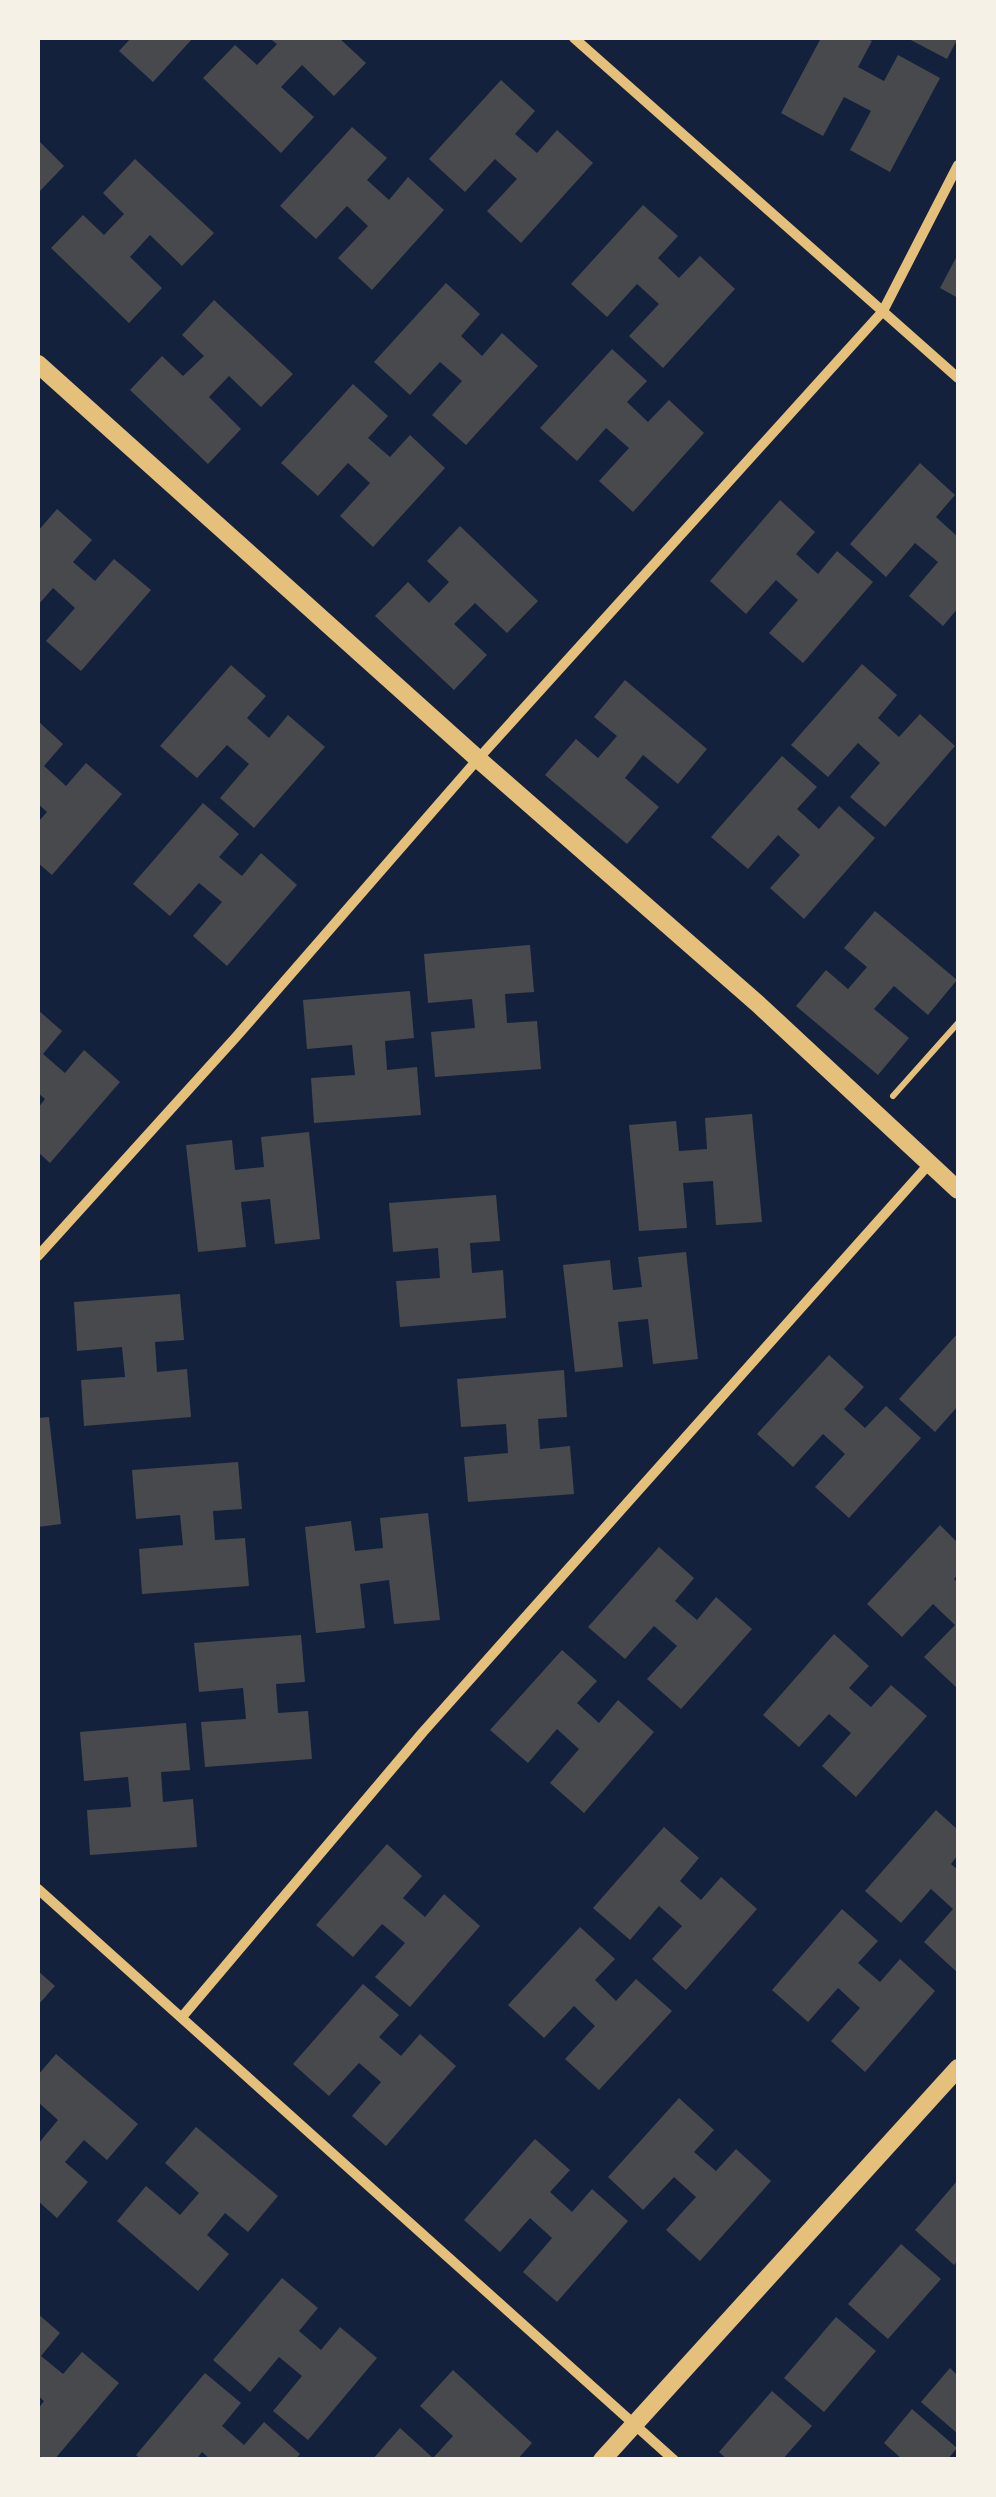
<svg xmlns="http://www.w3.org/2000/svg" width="996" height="2497" font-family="Overpass,sans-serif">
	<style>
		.building { fill: #48494c }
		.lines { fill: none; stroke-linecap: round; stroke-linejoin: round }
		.path { stroke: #e5c07b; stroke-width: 6 }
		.minor { stroke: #e5c07b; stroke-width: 10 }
		.tertiary { stroke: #e5c07b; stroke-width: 18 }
	</style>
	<rect width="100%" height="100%" fill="#14213d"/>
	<path class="building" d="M131 38H193L153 82 119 51Z
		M269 38H339L366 63 334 96 302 65 281 87 314 117 281 153 203 78 235 45 257 65 277 44Z
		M821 38H866L872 41 858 67 884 81 898 55 940 78 890 172 850 150 871 111 844 97 823 136 781 113Z
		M907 38H958L947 59Z
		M501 80 535 111 515 134 537 153 557 130 593 163 521 243 487 211 517 179 495 159 465 192 429 159Z
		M352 127 387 158 367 180 389 200 408 177 444 210 372 290 338 258 368 226 347 206 316 239 280 206Z
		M38 140 64 166 38 193Z
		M135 159 214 233 182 266 150 235 130 257 162 288 129 323 51 248 83 215 104 235 124 214 103 193Z
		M643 205 678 236 658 258 679 278 700 256 735 289 663 368 629 336 659 304 637 284 607 317 571 284Z
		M958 254V298L940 288Z
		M446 283 480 314 461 336 482 356 502 333 538 366 466 445 432 415 462 381 440 362 410 395 374 362Z
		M214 300 293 374 261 407 229 376 209 397 241 429 208 464 130 390 162 356 183 376 204 356 182 335Z
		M612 349 647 381 627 402 648 422 669 400 704 433 633 512 599 481 629 448 606 428 577 461 540 428Z
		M353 384 388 416 368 438 390 457 410 435 445 468 373 547 340 516 370 483 348 463 318 496 281 463Z
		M920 463 955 495 936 517 958 537V608L943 626 909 596 938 562 915 543 886 577 850 544Z
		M780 500 815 532 796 554 818 574 837 551 873 582 803 663 769 633 798 600 776 580 746 614 710 581Z
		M57 509 92 540 73 562 95 581 114 559 151 590 81 671 46 641 75 608 53 588 38 605V531Z
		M460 526 538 601 507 633 475 603 454 624 487 655 454 690 375 616 408 582 429 603 449 582 427 561Z
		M862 664 897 695 878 718 899 737 920 714 955 746 885 827 850 797 880 763 858 743 828 777 791 745Z
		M231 665 266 696 247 718 269 738 288 715 325 747 254 828 220 798 249 764 227 745 197 778 160 746Z
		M625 680 707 749 678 784 643 755 625 778 659 807 627 844 545 775 576 739 598 758 617 736 594 717Z
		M38 721 63 744 44 766 66 786 86 763 122 794 52 875 38 863V822L47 812 38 804Z
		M782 756 817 787 797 809 819 829 839 806 875 838 804 919 770 888 800 855 778 835 748 869 711 837Z
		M203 803 239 834 219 857 242 876 261 853 297 885 227 966 193 936 222 902 199 883 170 916 133 884Z
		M875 911 957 980 928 1015 894 986 874 1009 909 1038 878 1075 796 1006 826 970 848 989 867 967 844 948Z
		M530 945 534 992 505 994 507 1023 537 1021 541 1069 435 1077 431 1032 475 1028 472 999 428 1003 424 954Z
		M410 991 414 1038 385 1041 387 1070 417 1067 421 1115 314 1123 311 1078 355 1075 352 1045 307 1049 303 1000Z
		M38 1010 62 1031 43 1054 65 1073 84 1050 120 1082 50 1163 38 1152V1108L45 1099 38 1093Z
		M752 1114 762 1222 716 1225 713 1181 683 1183 687 1228 639 1231 629 1125 676 1121 679 1151 707 1149 705 1118Z
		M309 1132 320 1239 275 1244 270 1199 241 1202 246 1247 198 1252 186 1145 232 1140 235 1170 264 1167 261 1137Z
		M496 1195 500 1241 470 1243 472 1273 503 1270 506 1318 400 1327 396 1281 440 1278 438 1248 393 1252 389 1203Z
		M686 1252 698 1359 653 1364 648 1319 618 1322 623 1367 575 1372 563 1265 610 1260 613 1290 642 1287 638 1257Z
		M180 1294 184 1340 155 1342 157 1372 187 1369 191 1417 84 1426 81 1380 125 1377 122 1347 77 1351 74 1302Z
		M958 1333V1406L935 1432 899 1399Z
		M829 1355 864 1387 844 1409 865 1428 886 1406 921 1438 849 1518 815 1487 845 1454 823 1434 793 1467 757 1434Z
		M564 1370 567 1417 538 1419 540 1449 570 1446 574 1494 468 1502 464 1457 508 1453 506 1424 461 1427 457 1379Z
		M49 1417 61 1524 38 1527V1418Z
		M238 1462 242 1509 213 1511 215 1540 245 1538 249 1586 142 1594 139 1549 183 1545 180 1515 136 1519 132 1470Z
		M428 1513 440 1620 394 1624 389 1580 360 1584 365 1628 316 1633 305 1527 351 1521 355 1551 383 1548 380 1518Z
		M940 1525 958 1543V1574L954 1579 958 1583V1689L924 1657 955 1625 933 1604 902 1637 867 1604Z
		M659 1547 694 1578 675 1601 697 1620 716 1597 752 1629 681 1709 647 1679 677 1646 654 1626 625 1659 588 1627Z
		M834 1634 869 1666 849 1688 871 1707 891 1685 927 1716 856 1797 822 1766 851 1733 829 1714 799 1747 763 1715Z
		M301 1635 305 1682 276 1684 278 1713 308 1711 312 1759 205 1767 201 1722 246 1719 243 1688 199 1692 194 1643Z
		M562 1650 597 1681 577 1703 599 1723 618 1700 654 1732 584 1813 550 1783 579 1749 557 1729 528 1763 490 1730Z
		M186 1723 190 1770 161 1772 163 1802 193 1799 197 1847 90 1855 87 1810 131 1807 128 1777 84 1781 80 1732Z
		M936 1810 958 1830V1855L951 1864 958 1870V1973L924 1942 953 1909 931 1889 901 1923 865 1891Z
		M664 1827 699 1858 680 1881 701 1900 721 1877 757 1909 686 1990 652 1959 682 1926 659 1906 630 1940 593 1908Z
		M387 1844 422 1876 403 1898 425 1917 444 1894 480 1926 410 2007 375 1977 405 1943 382 1924 353 1957 316 1925Z
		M842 1909 878 1941 858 1963 880 1982 900 1959 935 1991 865 2072 831 2041 860 2008 838 1988 808 2022 772 1990Z
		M580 1927 615 1959 595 1980 616 2001 636 1979 672 2011 599 2090 565 2059 595 2026 574 2006 544 2038 508 2005Z
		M38 1971 55 1986 38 2005Z
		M363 1984 399 2015 379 2037 401 2056 420 2034 456 2066 386 2146 352 2116 381 2082 359 2063 329 2096 293 2064Z
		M56 2054 138 2124 107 2160 84 2140 65 2162 88 2182 57 2218 38 2201V2144L58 2120 38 2102V2075Z
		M679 2098 714 2130 694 2152 716 2171 736 2149 771 2181 700 2261 666 2230 696 2197 674 2177 643 2210 608 2177Z
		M196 2127 278 2196 248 2232 225 2213 207 2235 229 2254 198 2291 117 2221 146 2186 180 2215 199 2193 165 2163Z
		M535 2139 570 2170 550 2192 572 2212 592 2189 628 2221 557 2302 523 2272 552 2238 530 2218 500 2252 464 2220Z
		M958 2180V2260L954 2265 915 2230Z
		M901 2244 941 2279 888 2339 848 2304Z
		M282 2278 318 2308 299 2331 321 2350 340 2327 377 2358 308 2440 273 2411 302 2376 279 2357 250 2392 213 2360Z
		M38 2314 60 2333 41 2356 63 2374 82 2352 119 2383 54 2460H44L38 2454V2409L44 2401 38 2396Z
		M836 2317 876 2351 824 2412 784 2378Z
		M950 2368 958 2376V2434L921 2402Z
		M453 2370 532 2443 517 2460H372L400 2428 433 2458 453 2436 420 2406Z
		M205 2373 241 2403 222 2426 244 2445 264 2422 300 2454 295 2460H211L202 2452 196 2460H142L136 2455Z
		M772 2391 812 2426 782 2460H728L719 2452Z
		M912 2409 957 2448 947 2460H903L884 2443Z"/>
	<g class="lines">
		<path class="path" d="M893 1096 958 1023"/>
		<path class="minor" d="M574 38 958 378
			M38 1256 236 1037 478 759 883 311 958 165
			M38 1889 674 2460
			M182 2017 423 1732 930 1163"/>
		<path class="tertiary" d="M38 364 478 759 758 1004 958 1190
			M602 2460 958 2068"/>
	</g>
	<rect width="996" height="2497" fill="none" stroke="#f6f1e7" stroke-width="80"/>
</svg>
